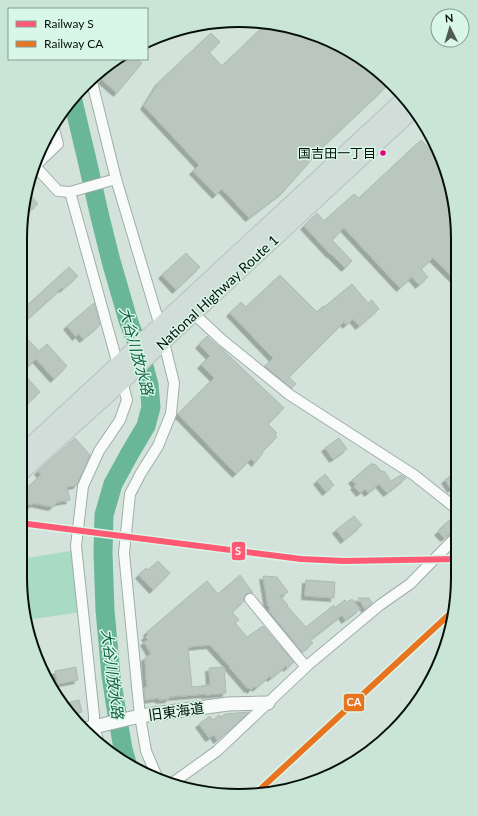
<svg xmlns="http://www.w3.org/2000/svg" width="478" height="816" font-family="Lato,'Noto Sans JP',sans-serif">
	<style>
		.green { fill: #a9dac3 }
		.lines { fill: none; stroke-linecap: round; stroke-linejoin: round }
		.river { stroke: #69b798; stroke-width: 19 }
		.building { fill: #bac7c1; stroke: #aebab4; filter: url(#shadow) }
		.minor-casing { stroke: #a0ada7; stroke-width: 12 }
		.tertiary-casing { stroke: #a0ada7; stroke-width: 15 }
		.trunk-casing { stroke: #b9c0bd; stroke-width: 19 }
		.minor { stroke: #f8fbfa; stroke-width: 10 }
		.tertiary { stroke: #f8fbfa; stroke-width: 13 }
		.trunk { stroke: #d0ddd8; stroke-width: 17 }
		.rail-1-casing { stroke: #d9f7e8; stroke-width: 9 }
		.rail-2-casing { stroke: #d9f7e8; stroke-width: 9 }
		.rail-1 { stroke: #ff5973; stroke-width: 6 }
		.rail-2 { stroke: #e87420; stroke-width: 6 }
		.bus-dot { fill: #e5007d; stroke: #d9f7e8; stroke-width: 1.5 }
		.labels { text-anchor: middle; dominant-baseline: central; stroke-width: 3; stroke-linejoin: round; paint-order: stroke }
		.bus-label { font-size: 13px; fill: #06100b; stroke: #d9f7e8; text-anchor: end }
		.street-label { font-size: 14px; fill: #06100b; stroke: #d9f7e8 }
		.water-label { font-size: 15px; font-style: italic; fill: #106044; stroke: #d9f7e8 }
		.rim { fill: none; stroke: #06100b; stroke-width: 2 }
		.line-badge { stroke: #d9f7e8; stroke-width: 1.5 }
		.badge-label { font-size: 11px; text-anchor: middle; font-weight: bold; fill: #fff }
	</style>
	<defs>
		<filter id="shadow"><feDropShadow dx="-3.5" dy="3.5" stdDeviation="0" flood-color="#0004"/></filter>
	</defs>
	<rect width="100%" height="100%" fill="#d3e3db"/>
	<path class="green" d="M71 551 81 612 27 620 20 577V559Z"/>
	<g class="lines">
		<path class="river" d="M73 101 87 160 100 217 111 261 128 320 140 351 149 385 151 407 146 426 130 453 113 484 104 515 103 553 105 610 111 676 116 708 123 749 127 763"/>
	</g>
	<path class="building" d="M266 24H282L355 54 386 87 311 158 312 159 283 192 249 218 222 189 216 195 193 171 199 165 144 106 159 82 211 33 220 42 209 52 222 66Z
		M115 59H137L142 63 117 93 102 80 105 76 101 73Z
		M421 140 444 164 446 169 458 224V283L433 258 421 269 428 277 419 285 412 277 400 288 344 228 332 240 352 261 345 268 331 254H330L304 226 317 213 324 221 354 194 359 198Z
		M27 191 38 204 22 216Z
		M186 253 200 267 176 290 162 275Z
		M69 267 78 276 63 289 62 288 20 326V312Z
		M280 275 317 312 323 306 324 307 352 284 368 303 372 300 379 309 359 326 353 319 346 325 344 322 289 377 296 384 291 388 265 366 273 358 230 313 241 302 246 307Z
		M94 303 100 325 83 339 79 334 76 337 67 326Z
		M20 331 39 351 47 344 67 366 54 379 36 359 22 372 40 392 26 405 20 401Z
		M207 336 219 347 221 348 284 408 268 424 277 433 275 435 277 437 262 452 263 453 255 463 251 459 236 474 178 414 214 378 201 365 210 356 199 345Z
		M75 438 90 455 77 485 67 487 70 500 58 502 52 507 33 503 32 505 21 501V493L41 475 38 471Z
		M339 438 347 449 333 459 325 448Z
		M372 463 373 465 375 464 382 472 384 471 391 481 401 475 406 478 387 493 379 484 368 493 365 489 360 493 354 486 356 485 352 480Z
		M458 470V484L451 489 445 480Z
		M325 474 334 485 326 492 317 481Z
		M354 516 362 525 344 540 336 530Z
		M453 517 458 522V527L444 538 438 532 443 527V526Z
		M158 561 170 573 153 590 139 575 146 568 148 570Z
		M240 575 253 593H249L246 594 244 597V601L232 612 239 620 235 623 247 637 263 626 294 662 287 668 286 666 271 678 270 676 256 688 254 686 251 690 249 688 248 689 229 667H230L210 645 188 647 192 687 210 685 209 668 224 667 226 693 205 695V694L169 697V699L159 700V698L145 700 144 688H147L145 658 151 654 144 642 148 640 145 637 148 634 147 632 207 581 218 594Z
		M263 576 277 577 288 592 284 595H279L288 605 287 606 306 627 334 605 333 609 345 600 347 602 352 599 360 609 345 620 342 615 310 640 313 643 302 652 270 612 269 609 270 608 268 606Z
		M306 580 335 582 334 598 305 596Z
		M358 598H369L372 603 365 609Z
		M76 667 78 680 58 684 55 671Z
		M79 700 82 712 70 714 65 710 62 704Z
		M249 712 233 727 217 740 214 735 209 738 199 724 210 716 213 720 219 715 221 717 225 714Z"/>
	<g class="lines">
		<defs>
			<path id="minor" d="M92 82 116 179 160 326 174 383 171 414 158 446 141 473 130 494 124 553 140 716 146 751 157 777
				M34 165 58 191 70 192
				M35 166 58 144 53 126
				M116 179 70 192 118 365
				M193 313 222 340 290 395 414 475 458 510
				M250 599 306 667
				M98 741 94 726V715L76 546 83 486 99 451 120 420 127 400 122 381
				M171 784 217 751 308 665 380 605 410 584 458 535"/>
			<path id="tertiary" d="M85 729 140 716 228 704 268 703"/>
			<path id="trunk" d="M20 456 405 99
				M20 473 122 381 164 340 413 109"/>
		</defs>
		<use href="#minor" class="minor-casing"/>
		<use href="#tertiary" class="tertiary-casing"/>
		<use href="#trunk" class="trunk-casing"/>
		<use href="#minor" class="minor"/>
		<use href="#tertiary" class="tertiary"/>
		<use href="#trunk" class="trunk"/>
		<defs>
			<path id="rail-1" d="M20 523 301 559 344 561 458 559"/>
			<path id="rail-2" d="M254 795 454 610"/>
		</defs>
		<use href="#rail-1" class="rail-1-casing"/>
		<use href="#rail-2" class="rail-2-casing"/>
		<use href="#rail-1" class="rail-1"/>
		<use href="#rail-2" class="rail-2"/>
	</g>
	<circle class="bus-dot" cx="383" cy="153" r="3.5"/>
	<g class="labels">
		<g class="bus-label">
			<text x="376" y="153">国吉田一丁目</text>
		</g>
		<g class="street-label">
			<text transform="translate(217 292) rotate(-43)">National Highway Route 1</text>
			<text transform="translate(176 711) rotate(-8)">旧東海道</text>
		</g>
		<g class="water-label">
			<text transform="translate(137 351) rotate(75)">大谷川放水路</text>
			<text transform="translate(113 674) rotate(83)">大谷川放水路</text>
		</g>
	</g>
	<path d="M0 0H478V816H0ZM239 27H239A212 212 0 0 1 451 239V577A212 212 0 0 1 239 789H239A212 212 0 0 1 27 577V239A212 212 0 0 1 239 27Z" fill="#c8e5d6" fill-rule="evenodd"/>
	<path class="rim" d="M239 27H239A212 212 0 0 1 451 239V577A212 212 0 0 1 239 789H239A212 212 0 0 1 27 577V239A212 212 0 0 1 239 27Z"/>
	<g class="line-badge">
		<rect x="231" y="541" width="15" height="20" rx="4" fill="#ff5973"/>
		<rect x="343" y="693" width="22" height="19" rx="4" fill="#e87420"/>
	</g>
	<g class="badge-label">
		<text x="238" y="555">S</text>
		<text x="354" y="706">CA</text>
	</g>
	<rect x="8" y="8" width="140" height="52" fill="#d9f7e8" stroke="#859b90"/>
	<rect x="16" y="21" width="20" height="6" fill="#ff5973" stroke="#859b90"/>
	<text x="44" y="28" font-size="12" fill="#06100b">Railway S</text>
	<rect x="16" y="41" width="20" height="6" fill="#e87420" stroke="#859b90"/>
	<text x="44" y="48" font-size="12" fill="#06100b">Railway CA</text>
	<g transform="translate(450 28) rotate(355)"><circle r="19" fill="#d9f7e8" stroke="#859b90"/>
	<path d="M0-3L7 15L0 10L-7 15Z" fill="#4e5a54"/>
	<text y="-6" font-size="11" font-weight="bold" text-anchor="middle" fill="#06100b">N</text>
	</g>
</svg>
